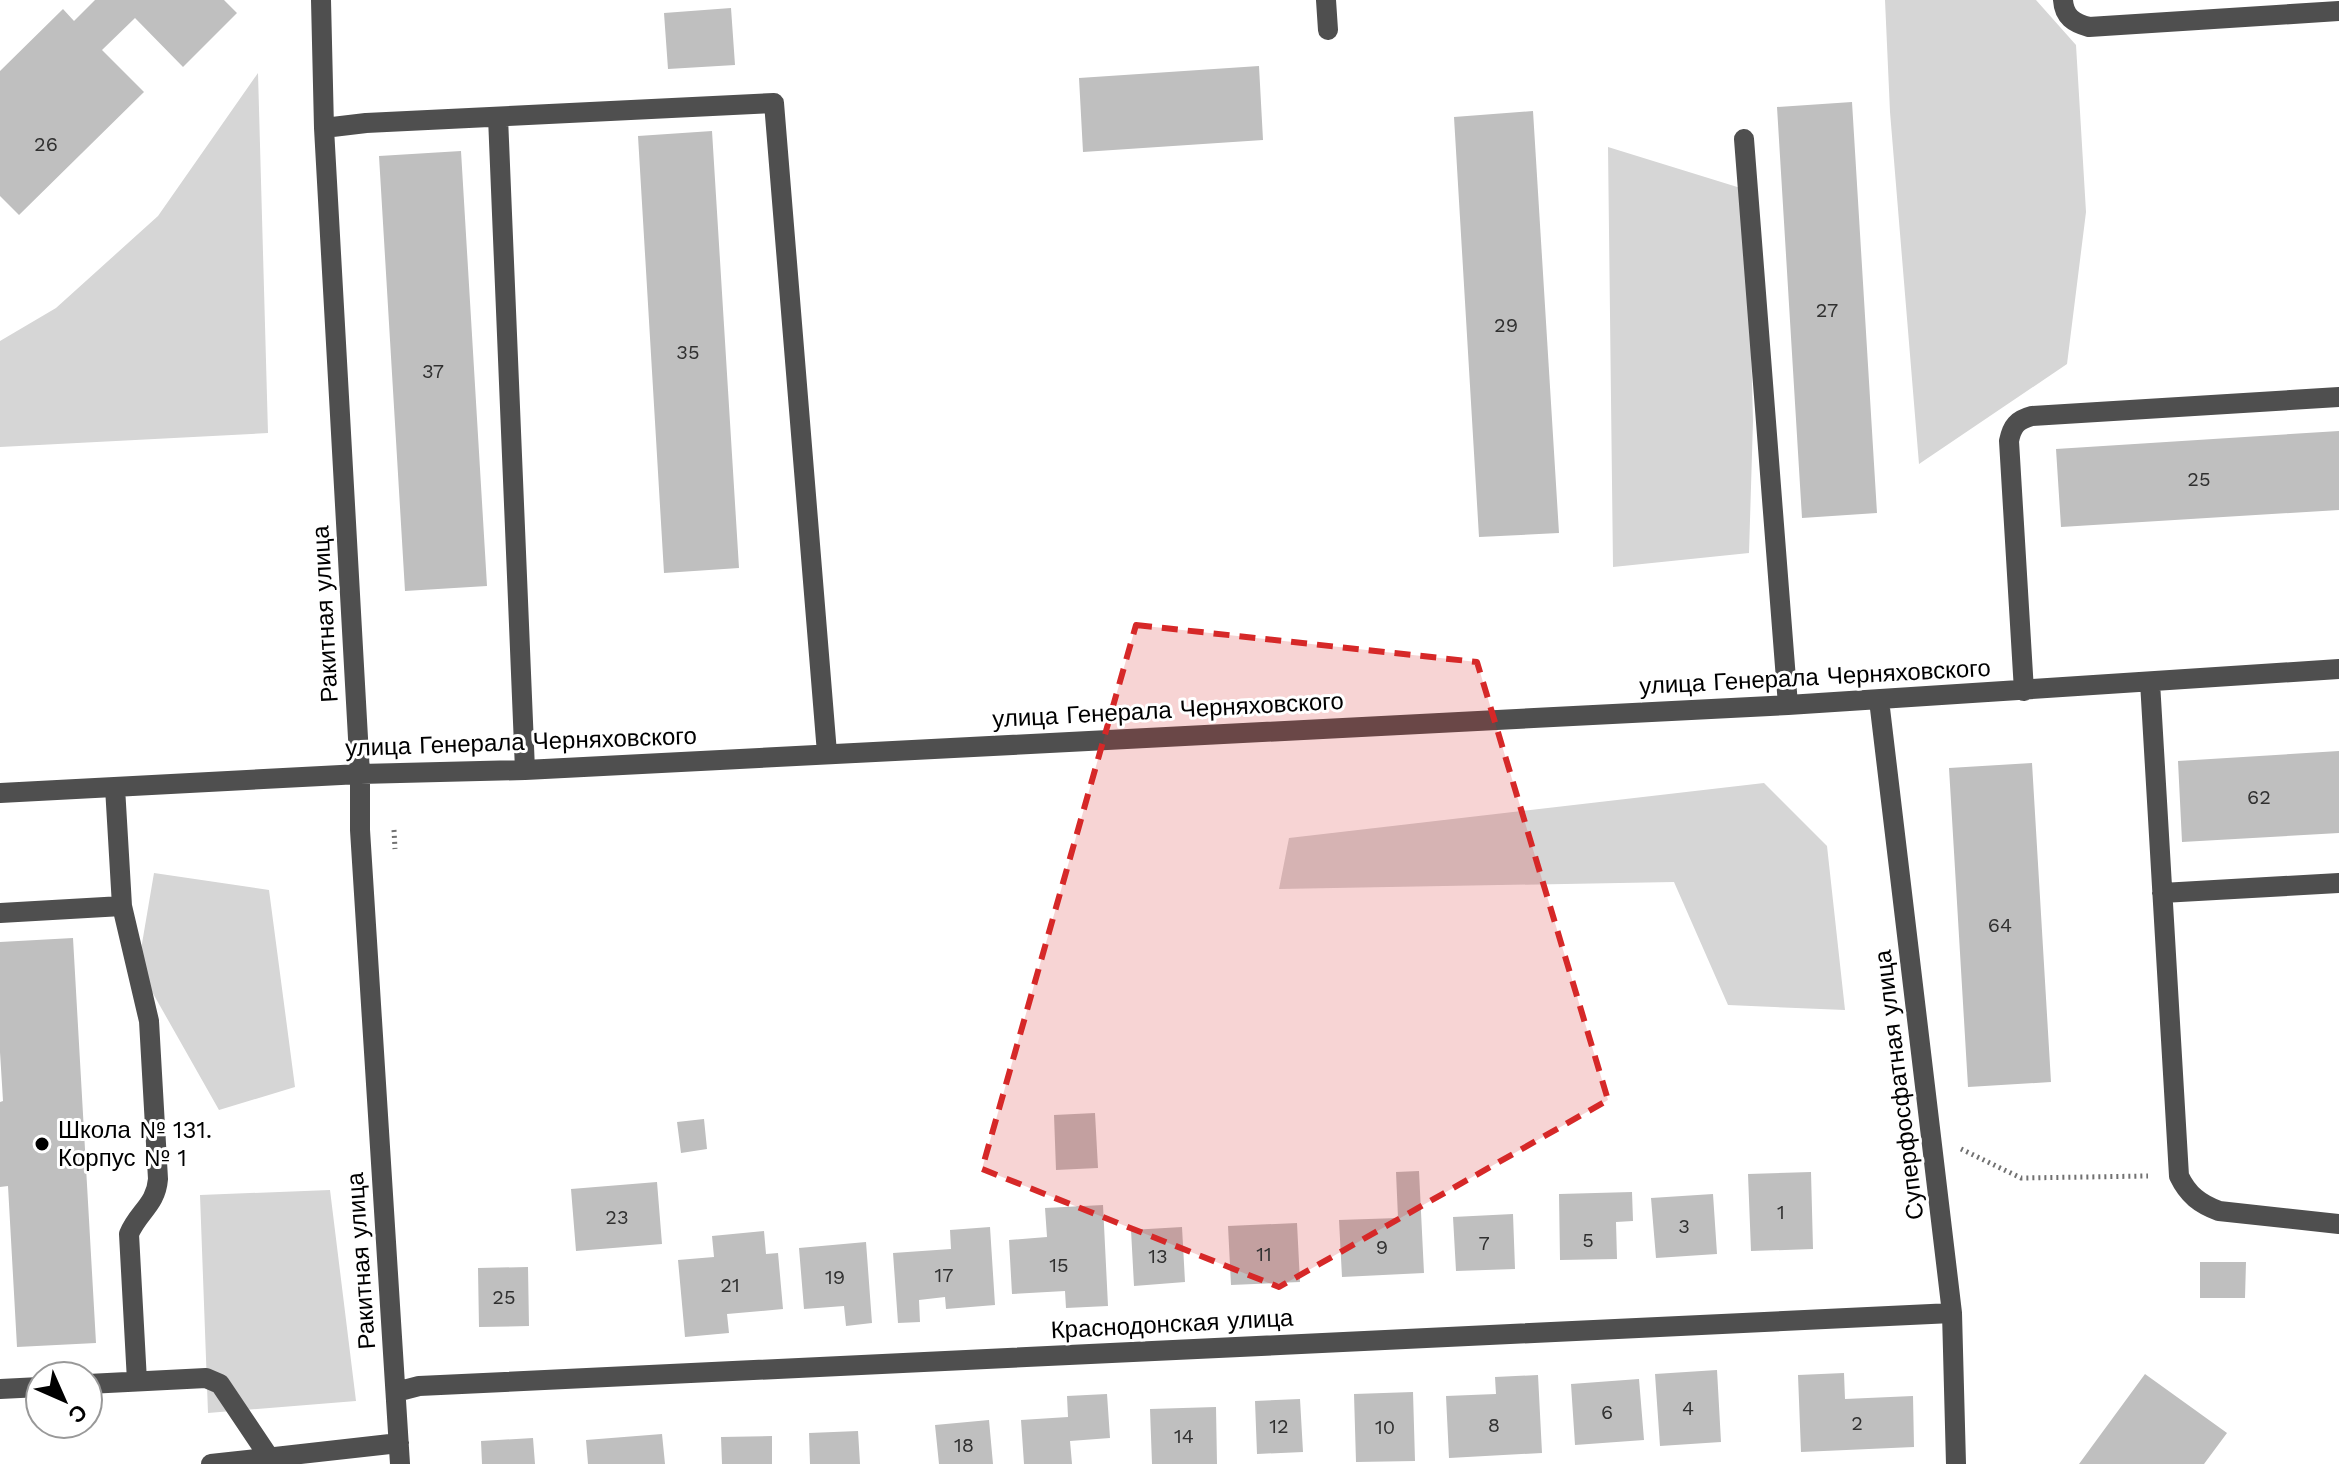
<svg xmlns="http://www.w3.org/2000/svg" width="2339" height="1464" font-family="'Work Sans',sans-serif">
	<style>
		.green { fill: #d6d6d6 }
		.building { fill: #bfbfbf }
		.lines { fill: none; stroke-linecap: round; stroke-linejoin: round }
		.path { stroke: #717171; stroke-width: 5; stroke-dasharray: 2 4; stroke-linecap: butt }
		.minor { stroke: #4f4f4f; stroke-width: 20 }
		.marked { fill: #d62828; fill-opacity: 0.2; stroke: #d62828; stroke-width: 6; stroke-dasharray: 16 10; stroke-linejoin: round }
		.poi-dot { fill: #000; stroke: #fff; stroke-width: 3 }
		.labels { text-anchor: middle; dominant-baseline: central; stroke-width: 6; stroke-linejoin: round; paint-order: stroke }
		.number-label { font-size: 20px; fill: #303030 }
		.street-label { font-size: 24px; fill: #000; stroke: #fff }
		.poi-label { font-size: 24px; fill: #000; stroke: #fff; text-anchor: start }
	</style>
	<rect width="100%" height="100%" fill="#fff"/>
	<path class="green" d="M1885 0H2036L2076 45 2086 212 2067 364 1919 464 1890 112Z
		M258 73 268 433 0 447V341L56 308 158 216Z
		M1608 147 1747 190 1753 421 1749 553 1613 567Z
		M1764 783 1827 846 1845 1010 1728 1005 1674 882 1279 889 1289 838Z
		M154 873 269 890 295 1087 219 1110 138 967Z
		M330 1190 356 1401 208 1413 200 1195Z"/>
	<path class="building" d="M95 0H224L237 13 183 67 135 18 102 50 144 92 19 215 0 196V71L63 9 74 21Z
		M731 8 735 65 668 69 664 13Z
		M1259 66 1263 140 1083 152 1079 78Z
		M1852 102 1877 513 1802 518 1777 107Z
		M1533 111 1559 533 1479 537 1454 117Z
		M712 131 739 568 664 573 638 136Z
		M461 151 487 586 405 591 379 156Z
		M2339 431V510L2061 527 2056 449Z
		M2339 751V833L2182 842 2178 761Z
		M2032 763 2051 1082 1968 1087 1949 768Z
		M73 938 96 1343 17 1347 8 1186 0 1187V1102L3 1101 0 1052V942Z
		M1095 1113 1098 1168 1056 1170 1054 1115Z
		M704 1119 707 1149 681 1153 677 1122Z
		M1419 1171 1424 1273 1342 1277 1339 1220 1398 1218 1396 1172Z
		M1811 1172 1813 1249 1751 1251 1748 1174Z
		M657 1182 662 1244 576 1251 571 1189Z
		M1632 1192 1633 1221 1616 1222 1617 1259 1560 1260 1559 1194Z
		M1713 1194 1717 1254 1656 1258 1651 1198Z
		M1103 1205 1108 1306 1066 1308 1065 1291 1012 1294 1009 1240 1047 1237 1045 1208Z
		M1513 1214 1515 1269 1456 1271 1453 1217Z
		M1297 1223 1300 1282 1231 1285 1228 1226Z
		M990 1227 995 1305 946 1309 945 1297 919 1300 920 1322 898 1323 893 1253 951 1249 950 1230Z
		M1182 1227 1185 1282 1134 1286 1131 1230Z
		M764 1231 766 1254 778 1253 783 1309 727 1314 729 1333 685 1337 678 1260 714 1257 712 1236Z
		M866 1242 872 1323 846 1326 844 1306 804 1309 799 1248Z
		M2200 1262H2246L2245 1298H2200Z
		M528 1267 529 1326 479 1327 478 1268Z
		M1717 1370 1721 1442 1660 1446 1655 1374Z
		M1844 1373 1845 1399 1913 1396 1914 1447 1801 1452 1798 1375Z
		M2145 1374 2227 1433 2204 1464H2079Z
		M1538 1375 1542 1453 1449 1458 1446 1396 1496 1394 1495 1377Z
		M1639 1379 1644 1440 1575 1445 1571 1384Z
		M1413 1392 1415 1461 1356 1462 1354 1394Z
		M1107 1394 1110 1438 1070 1441 1072 1464H1024L1021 1420 1068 1417 1067 1396Z
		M1300 1399 1303 1452 1257 1454 1255 1401Z
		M1216 1407 1217 1464H1152L1150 1409Z
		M989 1420 993 1464H939L935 1425Z
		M858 1431 860 1464H810L809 1433Z
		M662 1434 665 1464H588L586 1440Z
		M772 1436V1464H722L721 1437Z
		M533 1438 535 1464H482L481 1441Z"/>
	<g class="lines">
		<path class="path" d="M394 830 395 849
			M1961 1149 2021 1178 2148 1176"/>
		<path class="minor" d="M321 0 324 128 360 774V830L400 1464
			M1326 0 1328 30
			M2063 0C2064 17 2074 23 2089 27L2339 11
			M498 117 525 770
			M324 128 366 123 774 103 827 753
			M1744 139 1788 705
			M2150 682 2179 1176C2188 1195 2200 1204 2219 1211L2339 1224
			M2024 691 2009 441C2012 426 2017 420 2032 416L2339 397
			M1879 700 1952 1313 1956 1464
			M115 787 122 906
			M0 793 360 774 525 770 1788 705 2339 669
			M2162 893 2339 883
			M0 913 122 906 149 1021 158 1179C156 1205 138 1212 129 1234L137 1381
			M88 1384 206 1378 220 1384 269 1457
			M0 1389 40 1387
			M396 1392 419 1386 1952 1313
			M211 1464 399 1443"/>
	</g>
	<path class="marked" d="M1136 625 1477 662 1608 1100 1279 1287 982 1169Z"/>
	<circle class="poi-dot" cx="42" cy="1144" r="8"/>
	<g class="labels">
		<g class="number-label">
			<text x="46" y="144">26</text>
			<text x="1827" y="310">27</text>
			<text x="1506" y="325">29</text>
			<text x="688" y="352">35</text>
			<text x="433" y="371">37</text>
			<text x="2199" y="479">25</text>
			<text x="2259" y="797">62</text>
			<text x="2000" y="925">64</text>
			<text x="1781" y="1212">1</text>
			<text x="617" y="1217">23</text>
			<text x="1684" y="1226">3</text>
			<text x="1588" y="1240">5</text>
			<text x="1484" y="1243">7</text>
			<text x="1382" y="1247">9</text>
			<text x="1264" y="1254">11</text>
			<text x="1158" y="1256">13</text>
			<text x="1059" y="1265">15</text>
			<text x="944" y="1275">17</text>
			<text x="835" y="1277">19</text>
			<text x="730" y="1285">21</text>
			<text x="504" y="1297">25</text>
			<text x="1688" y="1408">4</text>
			<text x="1607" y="1412">6</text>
			<text x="1857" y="1423">2</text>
			<text x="1494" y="1425">8</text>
			<text x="1279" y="1426">12</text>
			<text x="1385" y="1427">10</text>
			<text x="1184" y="1436">14</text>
			<text x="964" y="1445">18</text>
		</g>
		<g class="street-label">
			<text transform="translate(325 614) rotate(-93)">Ракитная улица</text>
			<text transform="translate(1815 677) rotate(-3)">улица Генерала Черняховского</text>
			<text transform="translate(1168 710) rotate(-3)">улица Генерала Черняховского</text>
			<text transform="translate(521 742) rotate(-2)">улица Генерала Черняховского</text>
			<text transform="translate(1899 1085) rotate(-97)">Суперфосфатная улица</text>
			<text transform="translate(361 1261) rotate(-94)">Ракитная улица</text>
			<text transform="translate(1172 1324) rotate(-3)">Краснодонская улица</text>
		</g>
		<g class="poi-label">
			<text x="58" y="1130">Школа № 131.<tspan x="58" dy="28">Корпус № 1</tspan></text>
		</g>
	</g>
	<g transform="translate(64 1400) rotate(135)"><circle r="38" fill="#ffffff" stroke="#999999" stroke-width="2"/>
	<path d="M0-6L14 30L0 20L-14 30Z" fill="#000000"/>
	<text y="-12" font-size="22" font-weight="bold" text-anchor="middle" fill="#000000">С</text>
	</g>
</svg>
